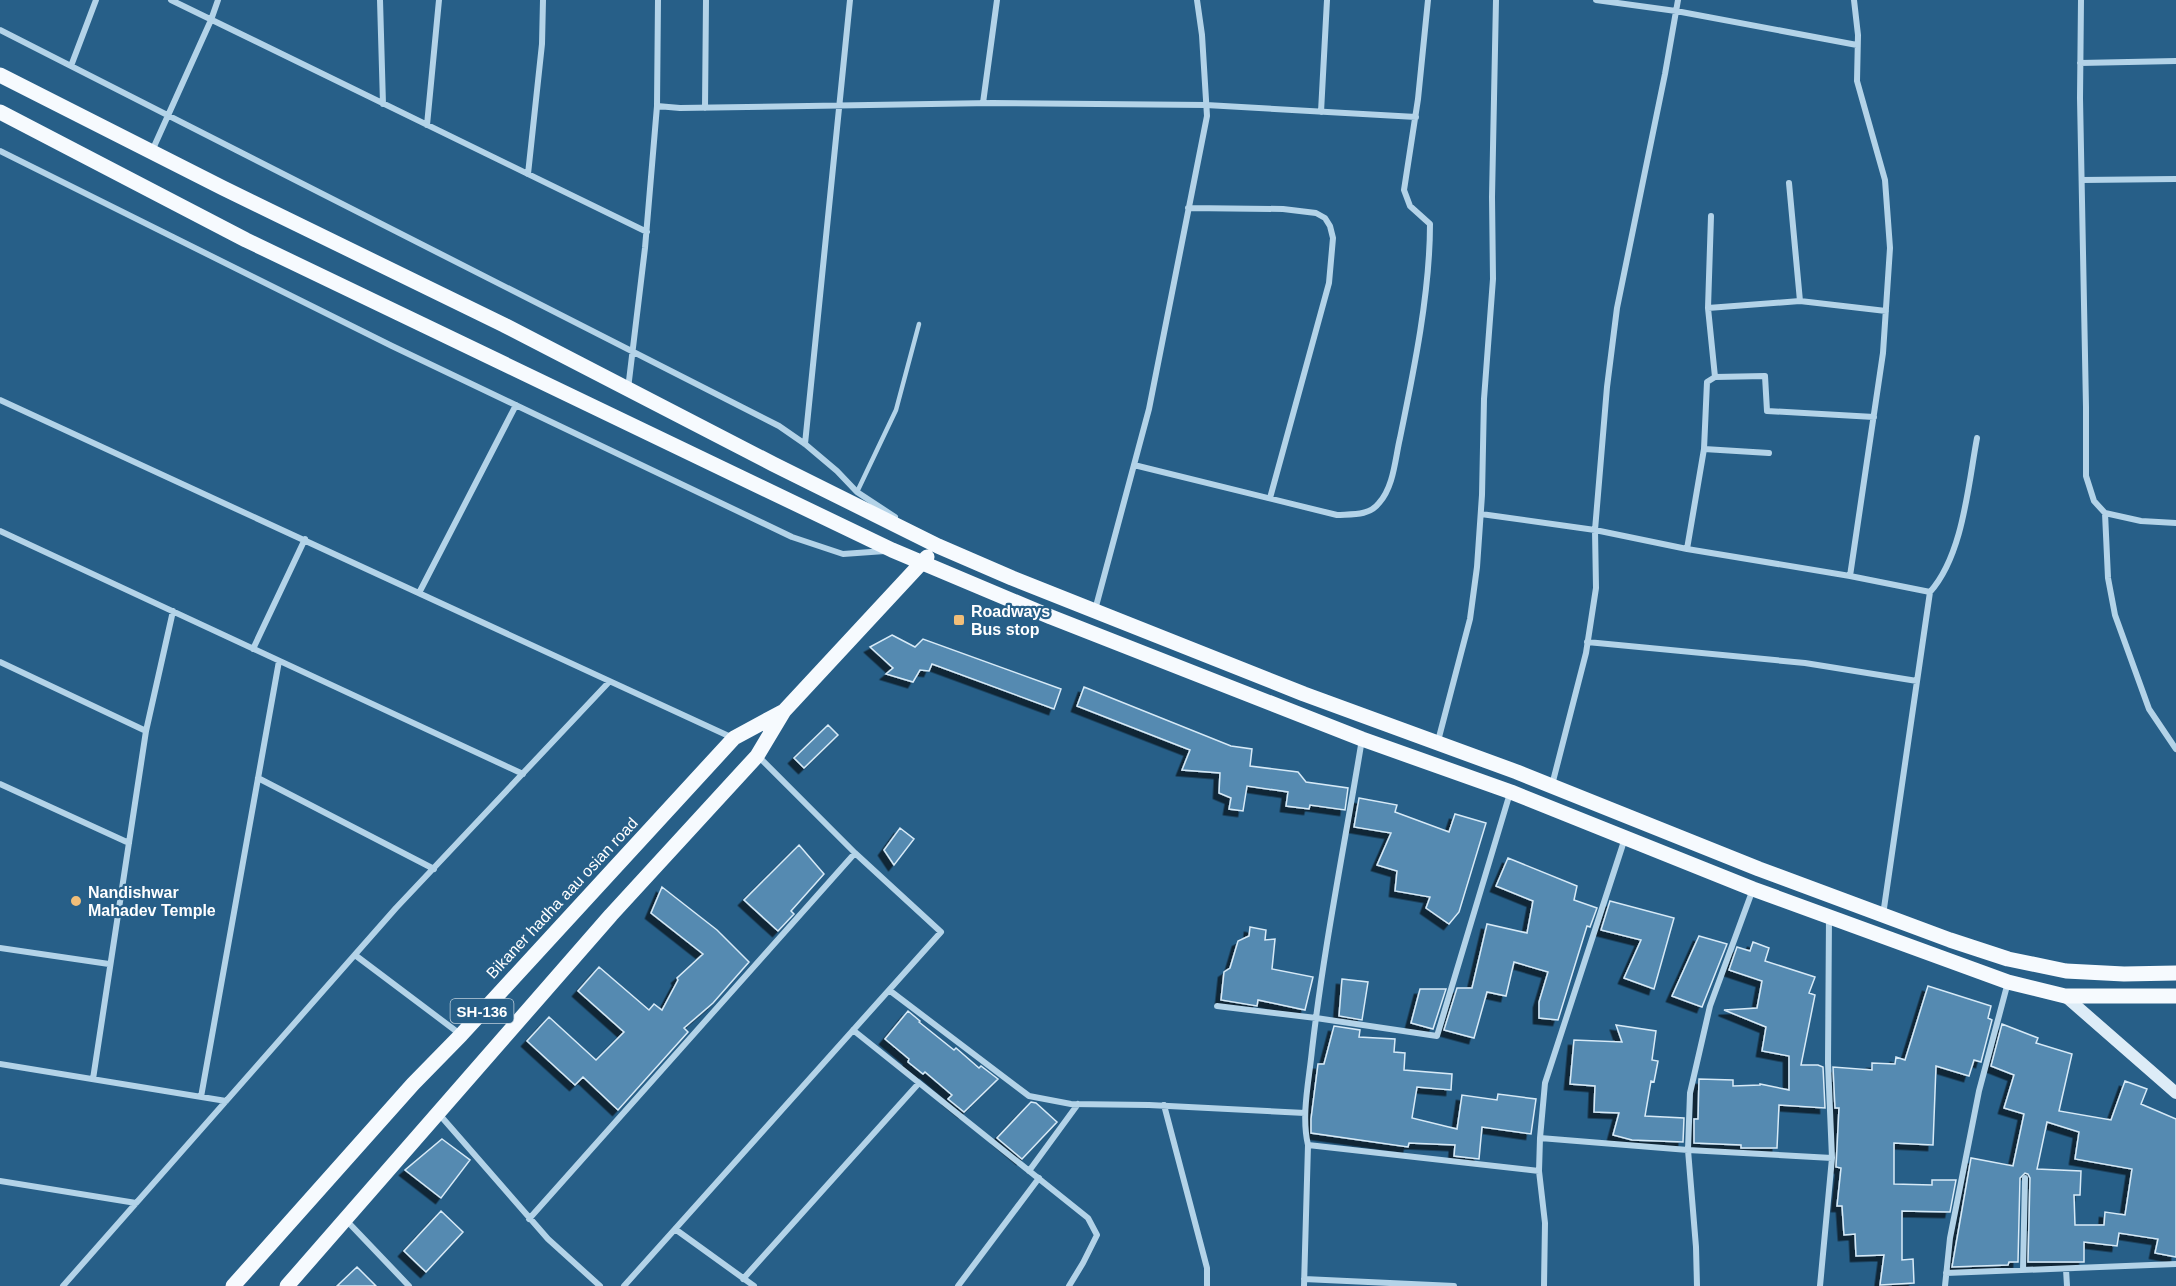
<svg xmlns="http://www.w3.org/2000/svg" width="2176" height="1286" font-family="Arial,sans-serif">
	<style>
		.building { fill: #548ab1; stroke: #d7eaf7; stroke-width: 1.5; fill-rule: evenodd; filter: url(#shadow) }
		.lines { fill: none; stroke-linecap: round; stroke-linejoin: round }
		.lane { stroke: #b3d3e8; stroke-width: 4.5 }
		.street { stroke: #b3d3e8; stroke-width: 6 }
		.secondary { stroke: #ddecf7; stroke-width: 12 }
		.primary { stroke: #f6fafe; stroke-width: 15 }
		.poi-dot { fill: #f1be79; stroke: #275f88; stroke-width: 2 }
		.labels { text-anchor: middle; dominant-baseline: central; stroke-width: 4.5; stroke-linejoin: round; paint-order: stroke }
		.shield { fill: #275f88; stroke: #becfdb; stroke-width: 1.5 }
		.shield-label { font-size: 15px; font-weight: bold; fill: #fff }
		.poi-label { font-size: 16px; font-weight: bold; fill: #fff; stroke: #275f88; text-anchor: start }
		.street-label { font-size: 16px; fill: #fff; stroke: #275f88 }
	</style>
	<defs>
		<filter id="shadow"><feDropShadow dx="-5.5" dy="5.5" stdDeviation="0" flood-color="#0009"/></filter>
	</defs>
	<rect width="100%" height="100%" fill="#275f88"/>
	<path class="building" d="M892 635 915 647 923 639 1061 689 1054 709 932 664 929 671 920 670 913 682 886 674 893 668 870 647Z
		M1084 687 1231 746 1252 749 1250 766 1298 772 1306 782 1348 788 1345 810 1310 805 1309 809 1286 806 1288 792 1247 786 1243 811 1229 809 1231 798 1219 793 1220 773 1182 770 1190 750 1077 706Z
		M828 725 838 735 804 768 794 758Z
		M1359 798 1397 805 1395 812 1449 832 1455 814 1486 823 1459 912 1449 924 1426 908 1430 897 1395 891 1397 871 1377 865 1391 833 1354 827Z
		M900 828 914 839 894 865 884 850Z
		M799 845 824 874 791 911 794 914 778 931 744 900Z
		M1508 858 1577 886 1574 900 1597 908 1590 927 1587 926 1558 1020 1539 1018V1002L1548 972 1514 962 1506 996 1487 992 1474 1038 1444 1030 1457 988H1472L1487 924 1527 933 1533 901 1496 886Z
		M662 887 717 930 749 962 713 1003 684 1028 688 1032 618 1110 583 1077 575 1085 527 1041 549 1017 596 1060 624 1032 578 991 599 967 649 1010 654 1004 662 1010 678 980 677 978 703 954 651 913Z
		M1610 901 1674 918 1654 989 1624 978 1641 940 1601 930Z
		M1250 927 1266 930 1265 940 1275 939 1272 969 1313 977 1305 1010 1258 1000 1257 1006 1221 1000 1224 972 1230 968 1238 941 1249 936Z
		M1699 936 1727 944 1702 1007 1672 996Z
		M1753 942 1769 948 1765 961 1815 977 1809 993 1815 995 1801 1065H1818L1823 1067 1825 1108 1779 1105 1777 1148H1741V1145L1694 1143V1119H1698L1699 1079 1733 1080V1086L1760 1085V1084L1789 1090V1056L1762 1051 1766 1027 1724 1010 1757 1008 1762 981 1729 970 1737 947 1750 951Z
		M1342 979 1368 982 1362 1020 1339 1016Z
		M1928 986 1991 1006 1988 1018 1992 1020 1981 1062 1974 1060 1969 1076 1936 1066 1933 1145 1894 1143V1184L1932 1185V1180H1956L1950 1212 1902 1211V1260L1913 1259 1914 1283 1880 1285 1884 1255 1856 1256 1855 1234 1844 1235 1842 1206H1837L1841 1168 1836 1167 1839 1108H1835L1833 1067 1872 1070V1063L1895 1064 1896 1057 1905 1060Z
		M1420 989H1446L1433 1029 1411 1023Z
		M908 1011 920 1021 919 1022 954 1050 956 1048 979 1068 981 1066 998 1079 964 1112 948 1099 952 1095 925 1072 923 1074 908 1062 909 1059 885 1039Z
		M2002 1024 2038 1038 2036 1043 2072 1054 2059 1111 2111 1120 2125 1081 2147 1089 2141 1104 2176 1119V1257L2155 1253 2158 1239 2119 1233 2117 1246 2084 1242V1262H2028L2030 1178 2028 1174 2025 1173 2020 1178 2018 1262H2009L2008 1265 1952 1267 1971 1158 2013 1166 2024 1114 2004 1108 2014 1075 1991 1066ZM2047 1122 2079 1132 2075 1159 2132 1169 2125 1215 2105 1212 2104 1225H2075L2074 1195H2080L2081 1171 2037 1169Z
		M1616 1025 1656 1031 1652 1060 1658 1061 1654 1082 1651 1081 1645 1116 1684 1118 1683 1142 1632 1140 1613 1135 1619 1113 1594 1112 1595 1086 1570 1084 1574 1040 1622 1042Z
		M1334 1026 1360 1030 1359 1037 1395 1039 1394 1052 1405 1053 1404 1070 1452 1074 1451 1090 1417 1087 1412 1118 1457 1129 1462 1095 1497 1100 1498 1094 1536 1099 1531 1134 1482 1127 1479 1159 1454 1156 1455 1145 1409 1143 1408 1147 1311 1133V1119L1318 1064H1324Z
		M1031 1102 1036 1103 1057 1122 1022 1159 997 1138Z
		M442 1139 470 1160 441 1198 405 1170Z
		M441 1211 463 1232 426 1272 404 1251Z
		M357 1267 376 1286H337Z"/>
	<g class="lines">
		<path class="lane" d="M857 492 896 410 919 324"/>
		<path class="street" d="M171 0 647 232
			M380 0 383 104
			M1596 0 1676 11 1857 45
			M1854 0 1858 35 1857 81 1885 180 1890 248 1883 353 1850 576 1930 592 1883 915
			M2081 0 2080 98 2086 407V476L2094 501 2105 513 2141 521 2176 523
			M0 30 779 426 805 444 837 471 857 492 895 517
			M2080 63 2176 61
			M71 66 96 0
			M983 103 997 0
			M657 106 658 0
			M705 108 706 0
			M1321 112 1327 0
			M427 125 439 0
			M0 151 392 346 792 537 843 554 885 551
			M152 151 211 20 218 0
			M528 174 542 44 543 0
			M2082 180 2176 179
			M1789 183 1800 301
			M1188 208 1283 209 1316 213 1325 218 1330 226 1333 238 1329 283 1270 498
			M1711 216 1708 308 1715 377 1765 376 1767 411 1874 417
			M1708 308 1800 301 1886 311
			M628 389 645 248 657 106 680 108 992 103 1206 105 1416 117
			M0 400 733 738
			M805 444 850 0
			M1704 449 1769 453
			M1134 465 1337 515C1352 514 1369 516 1379 503 1394 486 1395 459 1400 438 1414 370 1430 292 1430 224L1410 206 1404 190 1418 99 1428 0
			M2105 513 2108 578 2115 615 2149 709 2176 749
			M1481 514 1595 530 1687 549 1850 576
			M0 531 523 774
			M1687 549 1704 449 1707 382 1715 377
			M1930 592C1963 555 1968 486 1977 438
			M419 593 516 405
			M1095 610 1149 409 1207 116 1202 35 1197 0
			M1587 642 1805 663 1917 681
			M253 649 305 539
			M0 662 146 731
			M1438 741 1470 619 1477 567 1482 495 1484 399 1493 279 1492 197 1496 0
			M258 778 434 869
			M0 784 129 843
			M1552 785 1586 653 1596 588 1595 530 1607 387 1617 308 1665 74 1678 0
			M0 948 109 964
			M355 955 460 1034
			M889 990 1029 1096 1071 1104 1149 1105 1305 1113
			M1217 1006 1316 1018 1437 1036 1510 793
			M853 1030 1088 1218 1097 1235 1083 1263 1069 1286
			M0 1064 226 1101
			M93 1079 146 731 173 611
			M201 1097 279 661
			M1164 1105 1207 1268V1286
			M439 1114 548 1239 600 1286
			M1540 1138 1688 1150 1832 1158
			M1308 1145 1539 1171
			M1029 1171 1078 1104
			M0 1181 136 1203
			M529 1219 855 853
			M346 1220 409 1286
			M675 1229 754 1286
			M2066 1269 2067 1286
			M2023 1270 2025 1178
			M1946 1273 2176 1264
			M743 1279 919 1083
			M1304 1279 1454 1286
			M63 1286 396 908 609 682
			M624 1286 941 932 855 853 758 756
			M958 1286 1039 1178
			M1304 1286 1308 1145C1301 1115 1309 1081 1312 1050 1324 946 1345 843 1362 739
			M1544 1286 1545 1223 1539 1171 1540 1138 1545 1083 1625 838
			M1697 1286 1696 1247 1688 1150 1690 1093 1710 1006 1753 889
			M1820 1286 1832 1158 1828 1063 1829 917
			M1945 1286 1950 1238 1979 1091 2008 982"/>
		<path class="secondary" d="M2065 996 2176 1093"/>
		<path class="primary" d="M0 75 223 188 504 325 773 464 938 546 1012 578 1304 694 1517 772 1759 869 1950 940 2008 959 2066 971 2124 974 2176 973
			M0 112 246 240 892 550 1051 617 1362 739 1511 792 1753 889 2008 982 2065 996H2176
			M233 1286 413 1084 461 1035 734 738 784 711
			M287 1286 611 915 757 756 784 711 927 557"/>
	</g>
	<g class="poi-dot">
		<rect x="953" y="614" width="12" height="12" rx="3"/>
		<circle cx="76" cy="901" r="6"/>
	</g>
	<g class="labels">
		<rect class="shield" x="450.5" y="999" width="63" height="24" rx="4.5"/>
		<g class="shield-label">
			<text x="482" y="1011">SH-136</text>
		</g>
		<g class="poi-label">
			<text x="971" y="611">Roadways<tspan x="971" dy="18">Bus stop</tspan></text>
			<text x="88" y="892">Nandishwar<tspan x="88" dy="18">Mahadev Temple</tspan></text>
		</g>
		<g class="street-label">
			<text transform="translate(562 898) rotate(-47)">Bikaner hadha aau osian road</text>
		</g>
	</g>
</svg>
